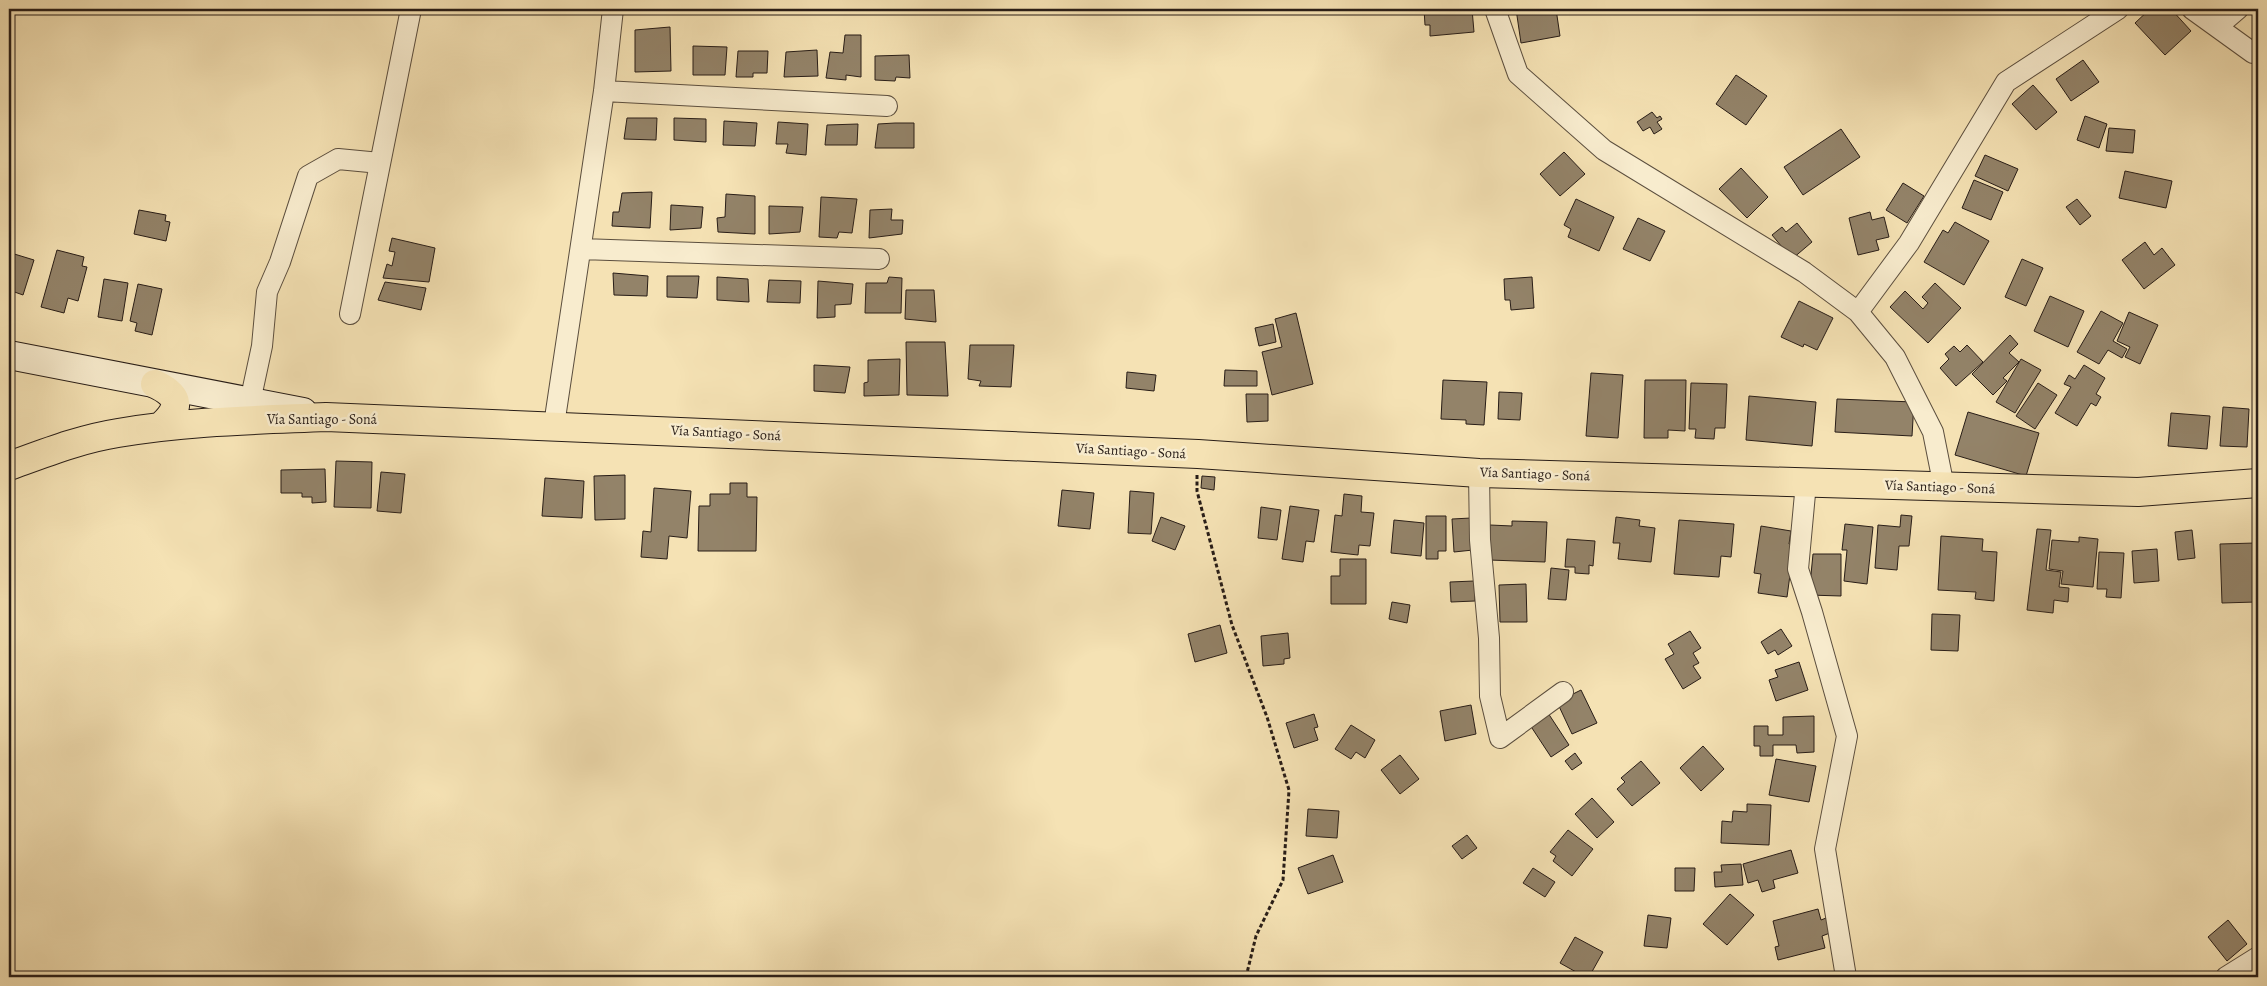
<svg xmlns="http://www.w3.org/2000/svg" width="2267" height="986" font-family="Alegreya,serif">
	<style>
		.building { fill: #938369; stroke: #281d17 }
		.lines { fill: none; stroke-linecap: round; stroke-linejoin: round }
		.minor-casing { stroke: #5b4e3e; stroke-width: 22 }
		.secondary-casing { stroke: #281d17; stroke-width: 30 }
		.primary-casing { stroke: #281d17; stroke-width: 30 }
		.path { stroke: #281d17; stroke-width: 3; stroke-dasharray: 4 2.5; stroke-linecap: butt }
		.minor { stroke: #f8ecce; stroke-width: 20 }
		.secondary { stroke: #f8ecce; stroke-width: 28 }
		.primary { stroke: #f5e2b4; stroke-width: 28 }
		.labels { text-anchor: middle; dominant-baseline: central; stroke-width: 5; stroke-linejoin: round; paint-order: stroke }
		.street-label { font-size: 14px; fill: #281d17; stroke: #f8ecce }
	</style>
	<rect width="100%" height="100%" fill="#f5e2b4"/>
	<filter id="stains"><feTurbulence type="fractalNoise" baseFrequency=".004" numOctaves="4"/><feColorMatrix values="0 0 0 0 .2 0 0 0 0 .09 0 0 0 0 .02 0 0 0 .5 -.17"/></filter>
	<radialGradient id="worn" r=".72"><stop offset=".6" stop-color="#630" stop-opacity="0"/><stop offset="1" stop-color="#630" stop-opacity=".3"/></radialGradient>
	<path class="building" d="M1424 9H1472L1474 32 1430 36V25H1425Z
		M1516 9H1556L1560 36 1521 43Z
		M2150 9H2171L2191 31 2165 55 2135 23Z
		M670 27 671 71 635 72V30Z
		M845 35H861V77L846 75V80L826 78 830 52 843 53Z
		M693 46 727 47 725 75H693Z
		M817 50 818 76 784 77 786 52Z
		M738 51H768L767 73H753V77H736Z
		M909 55 910 78 896 77 895 81 875 80V56Z
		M2083 60 2099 82 2071 101 2056 79Z
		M1736 75 1767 96 1746 125 1716 104Z
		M2033 85 2057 112 2036 130 2012 104Z
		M1652 112 1657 118 1660 116 1662 119 1657 122 1662 129 1654 134 1650 127 1643 131 1637 122Z
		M2085 116 2107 124 2099 148 2077 140Z
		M627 118H657L656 140 624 139Z
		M674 118 706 119V142L674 140Z
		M724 121 757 123 755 146 723 145Z
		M778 122 808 124 806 155 786 153 788 144H776Z
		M895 123H914V148H875L878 124Z
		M858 124 857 145H825L827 125Z
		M2109 128 2135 130 2133 153 2106 151Z
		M1841 129 1860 157 1803 195 1784 167Z
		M1564 152 1585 174 1560 196 1540 174Z
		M1985 155 2018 169 2008 191 1975 176Z
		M1741 168 1768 197 1747 218 1719 189Z
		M2125 171 2172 181 2166 208 2119 198Z
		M1974 180 2003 192 1991 220 1962 208Z
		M1903 183 1924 196 1907 223 1886 210Z
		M652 192 650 228 612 226 613 212H619L622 193Z
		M726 194 755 196V234L718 232 717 218 725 217Z
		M821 197 857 199 852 233 839 232 837 238 819 237Z
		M1576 199 1614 217 1599 251 1568 237 1571 229 1564 225Z
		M2077 199 2091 216 2080 225 2066 207Z
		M671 205 703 207 701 228 670 230Z
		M769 206 803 207 800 232 769 234Z
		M892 209 891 220H903L902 234 869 238 870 210Z
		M139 210 166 215 165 221 170 222 166 241 134 234Z
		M1870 212 1872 220 1884 217 1889 237 1876 240 1879 250 1858 255 1849 218Z
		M1638 218 1665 231 1650 261 1623 249Z
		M1955 222 1989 241 1964 285 1924 262 1943 230 1948 233Z
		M1797 223 1812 242 1792 259 1772 235 1782 227 1786 232Z
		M392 238 435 248 429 282 383 278 387 264 392 266 395 252 389 251Z
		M2145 242 2154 255 2162 248 2175 265 2144 289 2122 260Z
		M57 250 84 257 82 266 87 267 78 301 68 298 64 313 41 307Z
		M11 253 34 260 23 295 9 290Z
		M2022 259 2043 268 2026 306 2005 297Z
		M613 273 648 276 647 296 614 295Z
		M667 276H699L697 298 667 297Z
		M717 277 748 279 749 302 717 300Z
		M889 277 902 278 901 313H865L866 283H887Z
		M1532 277 1534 308 1511 310 1510 300H1505L1504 279Z
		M104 279 128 283 122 321 98 317Z
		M769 280 801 281 800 303 767 302Z
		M818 281 853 284 851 304 835 305V317L817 318Z
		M385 282 426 288 421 310 378 300Z
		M1935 283 1961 308 1928 343 1890 307 1905 291 1923 309 1928 303 1922 297Z
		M138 284 162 289 152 335 135 331 137 323 130 321Z
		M906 290H934L936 322 905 319Z
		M2050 296 2084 311 2068 347 2034 331Z
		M1799 301 1833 318 1817 350 1804 344 1803 347 1781 337Z
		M2101 311 2123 323 2113 341 2127 349 2122 358 2108 350 2099 364 2077 352Z
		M2129 312 2158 325 2140 364 2125 357 2130 347 2117 341Z
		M1296 313 1313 384 1272 395 1262 352 1282 347 1275 319Z
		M1273 324 1276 342 1259 346 1255 328Z
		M2010 335 2018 344 2009 353 2019 362 2003 378 2007 381 1993 395 1972 374Z
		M906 342H945L948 396 907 395Z
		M970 345H1014L1011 387 979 386 981 381 968 379Z
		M1967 345 1983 362 1956 386 1940 368 1949 359 1945 354 1954 346 1960 352Z
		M900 359 899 395 864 396V383L868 382V360Z
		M2021 359 2041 370 2015 413 1996 402Z
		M814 365 850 367 845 393 814 391Z
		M2084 365 2105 378 2096 394 2101 397 2096 406 2091 403 2077 426 2055 413 2071 387 2064 384 2069 375 2075 379Z
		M1225 370 1257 371V386H1224Z
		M1127 372 1156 375 1154 391 1126 388Z
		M1591 373 1623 375 1618 438 1586 436Z
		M1443 380 1487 382 1484 425 1466 424V420L1441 419Z
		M1645 380H1686L1685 431 1668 430V438H1644Z
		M1691 383 1727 384 1725 428H1715L1714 439 1695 438 1696 429H1689Z
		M2038 383 2057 395 2035 429 2016 416Z
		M1499 392 1522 393 1520 420 1498 419Z
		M1246 394H1268V421L1247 422Z
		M1749 396 1816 402 1812 446 1746 440Z
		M1837 399 1914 402 1912 436 1835 432Z
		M2223 407 2249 409 2247 447 2220 446Z
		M1968 412 2039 433 2026 476 1955 455Z
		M2171 413 2210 416 2207 449 2168 446Z
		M336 461 372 462 371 508 334 507Z
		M325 469 326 502 312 503V497H302V493H281V470Z
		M381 472 405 474 401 513 377 511Z
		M625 475V519L595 520 594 476Z
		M1202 476 1215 477 1214 490 1201 488Z
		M545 478 584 481 582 518 542 516Z
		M730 483H747V497H757L756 551H698L699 506H710V494H730Z
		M654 488 691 491 687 538 669 536 667 559 641 557 643 531 651 532Z
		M1062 490 1094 493 1090 529 1058 526Z
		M1130 491 1154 493 1151 534 1128 533Z
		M1344 494 1362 496 1361 512 1374 513 1370 546 1359 545 1358 555 1331 552 1335 515 1342 516Z
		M1290 506 1319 510 1314 542 1306 541 1303 562 1282 559Z
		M1261 507 1281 510 1277 540 1258 538Z
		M1901 515 1912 516 1909 546H1899L1897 570 1875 568 1878 525 1900 527Z
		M1426 516H1446V551H1438V559H1426Z
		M1161 517 1185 526 1175 550 1152 541Z
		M1616 517 1640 520 1639 526 1655 528 1651 562 1618 559 1620 543H1613Z
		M1471 518 1473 550 1454 552 1452 519Z
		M1394 520 1424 523 1421 556 1391 553Z
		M1679 520 1734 524 1731 557 1721 556 1719 577 1674 574Z
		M1512 521 1547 522 1545 562 1489 560 1490 525 1512 526Z
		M1845 524 1873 527 1867 584 1844 581 1847 550H1842Z
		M1761 526 1791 531 1789 544 1794 545 1787 597 1758 593 1761 574 1754 573Z
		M2037 529 2051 530 2046 570 2061 572 2059 587 2069 588 2068 602 2054 600 2053 613 2027 610Z
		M2192 530 2195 558 2178 560 2175 532Z
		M1941 536 1983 539 1982 551 1997 552 1994 601 1975 599 1976 592 1938 590Z
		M2079 537 2098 539 2093 587 2061 584 2063 571 2049 569 2052 540 2079 542Z
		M1567 539 1595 541 1593 566 1589 565V574L1575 573V567H1565Z
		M2255 543 2256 602 2222 603 2220 544Z
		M2157 549 2159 581 2134 583 2132 551Z
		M2099 552 2124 553 2121 598 2106 597 2107 589H2097Z
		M1813 554H1841V596L1809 595Z
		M1340 559H1366V604H1331V576H1340Z
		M1551 568 1569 570 1566 600 1548 599Z
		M1474 581 1475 601 1451 602 1450 582Z
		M1526 584 1527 622H1500L1499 585Z
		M1392 602 1410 605 1407 623 1389 619Z
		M1932 614 1960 615 1958 651 1931 650Z
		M1220 625 1227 653 1195 662 1188 634Z
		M1781 629 1792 646 1778 655 1775 650 1768 654 1761 642Z
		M1690 631 1701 648 1693 653 1699 663 1693 666 1701 678 1683 689 1665 659 1674 654 1668 644Z
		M1288 633 1290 658 1284 659V664L1263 666 1261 636Z
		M1799 662 1808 690 1776 701 1769 680 1778 677 1775 670Z
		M2257 682H2258V707H2254Z
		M1581 690 1597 723 1572 734 1557 702Z
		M1471 705 1476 734 1445 741 1440 711Z
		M1548 713 1569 745 1551 757 1530 725Z
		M1314 714 1318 727 1314 728 1318 740 1294 748 1286 723Z
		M1814 716V752L1797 753 1796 745H1773V756H1760V746H1754V726H1768V735H1783V717Z
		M1351 725 1375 740 1365 758 1356 752 1351 759 1335 749Z
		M1703 746 1724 769 1701 791 1680 768Z
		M1575 753 1582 763 1572 770 1565 761Z
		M1400 755 1419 779 1400 794 1381 770Z
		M1776 759 1816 766 1809 802 1769 795Z
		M1641 761 1660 783 1632 806 1617 789 1625 782 1621 778Z
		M1592 798 1614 822 1597 838 1575 814Z
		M1747 804 1771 805 1769 845 1721 843 1722 821 1732 822 1733 811 1747 812Z
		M1308 809 1339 811 1337 838 1306 836Z
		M1568 830 1593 849 1572 876 1553 861 1556 856 1550 852Z
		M1467 835 1477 848 1462 859 1452 846Z
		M1791 850 1798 873 1773 880 1775 888 1762 892 1758 880 1748 883 1743 864Z
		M1333 855 1343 882 1308 894 1298 868Z
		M1741 864 1743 885 1715 887 1714 872H1722L1721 865Z
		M1533 868 1555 882 1545 897 1523 883Z
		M1675 868H1695L1694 891H1675Z
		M1730 894 1754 915 1727 945 1703 924Z
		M1818 909 1821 920 1826 918 1830 933 1822 936 1825 948 1778 960 1775 947 1779 946 1773 921Z
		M1648 915 1671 918 1667 948 1644 946Z
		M2228 920 2247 944 2227 961 2208 937Z
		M1575 937 1603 952 1589 977H1585L1560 963Z"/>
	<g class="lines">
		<defs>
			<path id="minor" d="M1495 9 1518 74 1604 150 1804 272 1858 312 1895 357 1933 432 1944 487
				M2192 9 2253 53
				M2217 27 2238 9
				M604 91 887 106
				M581 249 879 259
				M1858 312 1909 243 2006 82 2118 9
				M350 314 411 9
				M250 402 262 346 267 292 280 262 308 176 338 159 380 163
				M554 425 604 91 613 9
				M1479 473 1480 540 1489 638 1490 696 1500 738 1563 692
				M1806 483 1798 569 1812 612 1847 736 1825 849 1846 977
				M2226 977 2258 957"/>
			<path id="secondary" d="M9 355 303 412"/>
			<path id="primary" d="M155 384C181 396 181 409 160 427
				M9 466C45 453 80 439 118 433 187 421 257 420 326 417L1198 454 1479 473 2138 492 2258 483"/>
		</defs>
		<use href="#minor" class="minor-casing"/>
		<use href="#secondary" class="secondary-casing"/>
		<use href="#primary" class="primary-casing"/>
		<path class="path" d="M1197 475V491L1232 625 1267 717 1289 790 1283 880 1256 936 1246 977"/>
		<use href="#minor" class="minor"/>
		<use href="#secondary" class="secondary"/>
		<use href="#primary" class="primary"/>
	</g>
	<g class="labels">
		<g class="street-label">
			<text x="322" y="419">Vía Santiago - Soná</text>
			<text transform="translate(726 433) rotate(3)">Vía Santiago - Soná</text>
			<text transform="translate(1131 451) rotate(3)">Vía Santiago - Soná</text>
			<text transform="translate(1535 474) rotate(2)">Vía Santiago - Soná</text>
			<text transform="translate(1940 487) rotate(2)">Vía Santiago - Soná</text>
		</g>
	</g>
	<rect width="2267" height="986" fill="none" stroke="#f5e2b4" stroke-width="30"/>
	<rect x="10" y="10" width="2247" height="966" fill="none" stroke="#281d17" stroke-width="2.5"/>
	<rect x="15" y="15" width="2237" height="956" fill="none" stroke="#281d17"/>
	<rect width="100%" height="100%" filter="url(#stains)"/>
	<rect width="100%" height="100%" fill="url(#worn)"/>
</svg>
